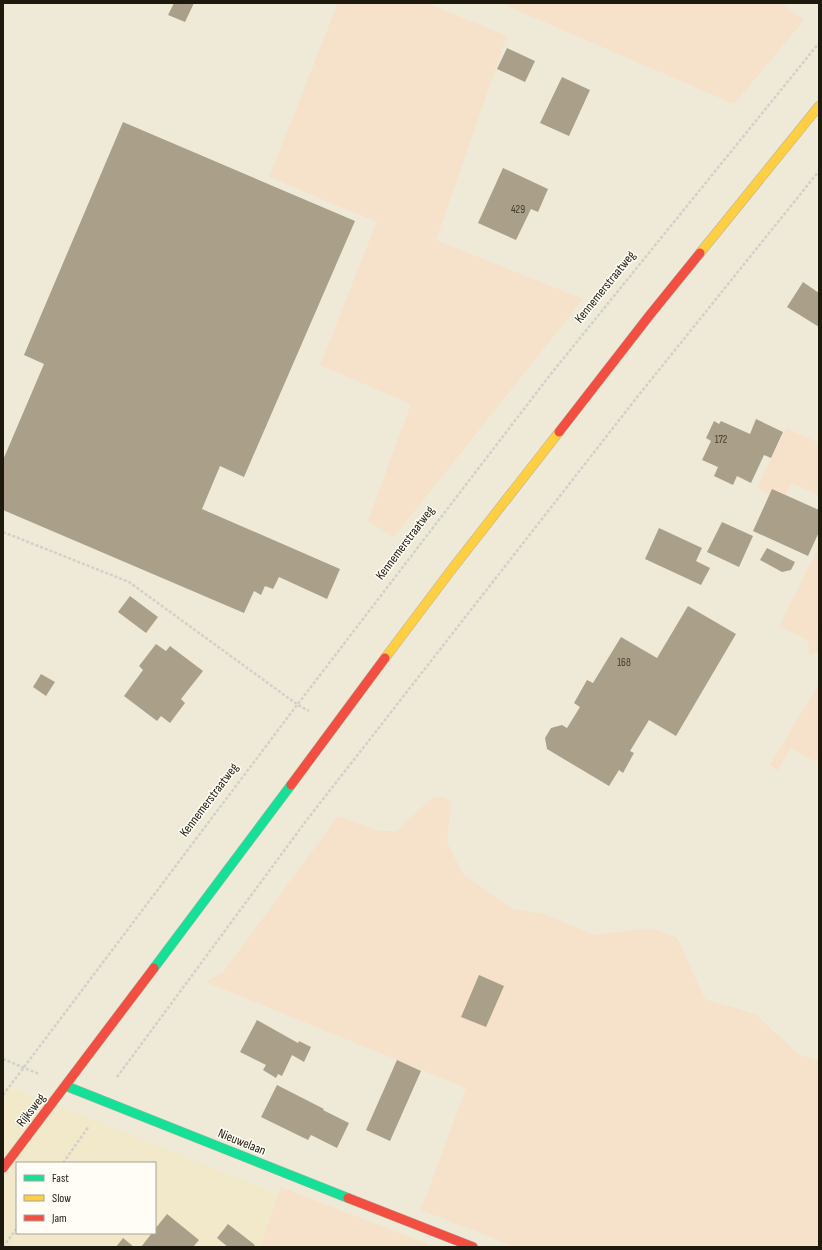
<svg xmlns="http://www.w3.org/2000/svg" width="822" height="1250" font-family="'Sofia Sans Condensed',sans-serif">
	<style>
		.built { fill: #f1e9ca; fill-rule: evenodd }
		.green { fill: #f6e1ca }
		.building { fill: #aaa089 }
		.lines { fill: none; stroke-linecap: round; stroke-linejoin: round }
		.fast-casing { stroke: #b4b0a2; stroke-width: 10 }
		.slow-casing { stroke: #b4b0a2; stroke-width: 10 }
		.jam-casing { stroke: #b4b0a2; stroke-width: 10 }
		.path { stroke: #d2d0cb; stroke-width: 2.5; stroke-dasharray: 3 2; stroke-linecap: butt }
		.fast { stroke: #16e098; stroke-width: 9 }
		.slow { stroke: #ffcf43; stroke-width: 9 }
		.jam { stroke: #f24e42; stroke-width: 9 }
		.labels { text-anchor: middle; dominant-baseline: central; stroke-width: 3; stroke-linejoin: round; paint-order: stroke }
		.number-label { font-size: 11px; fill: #403c2c }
		.street-label { font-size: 13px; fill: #1d1a0d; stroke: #fffdf6 }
	</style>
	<rect width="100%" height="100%" fill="#eeead7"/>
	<path class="built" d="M3 1084 119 1130 409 1247H3ZM17 1163H155V1233H17Z"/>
	<path class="green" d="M338 3H427L507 36 436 240 583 299 394 537 368 521 411 404 320 365 377 222 269 177Z
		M504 3H781L804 20 734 104 503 4Z
		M786 428 819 443V495L791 483 783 500 757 488Z
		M819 546V620L816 625 819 627V652L809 655 808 640 779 626Z
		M819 683V704L817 709H819V756L814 761 791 748 777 771 770 765Z
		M441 796 451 802 447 842 463 874 513 909 544 914 595 935 639 929 657 930 677 938 705 999 755 1014 798 1054 819 1060V1247H516L421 1210 466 1088 206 982 224 971 338 816 379 831H396L432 798Z
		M281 1187 435 1247H260Z"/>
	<path class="building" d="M174 3H194L185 22 168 15Z
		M507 48 535 61 525 82 497 69Z
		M562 77 590 90 569 136 540 123Z
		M123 122 355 221 244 477 220 466 202 509 340 569 327 599 279 577 273 589 265 586 261 595 254 591 244 613 3 510V460L44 364 24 355Z
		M503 168 548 189 538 212 531 209 516 240 478 223Z
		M803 282 819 293V327L787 307Z
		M756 419 783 432 771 458 764 455 751 483 737 476 733 485 714 476 718 467 702 460 711 441 706 438 714 421 719 424 721 421 750 434Z
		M772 489 819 510V532L808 556 753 531Z
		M722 522 753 536 739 567 707 552Z
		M659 528 702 548 696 561 710 568 701 585 645 559Z
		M767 548 795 562 791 570 782 572 760 560Z
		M130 596 158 617 146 633 118 612Z
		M688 606 736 634 676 736 649 720 630 751 634 753 623 773 619 770 609 786 547 749 545 738 551 728 562 725 567 728 580 707 574 703 587 680 593 683 621 637 657 658Z
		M156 644 166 651 170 646 203 671 181 699 185 703 170 723 161 716 157 721 124 696 143 670 139 666Z
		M41 674 55 682 46 696 33 687Z
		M479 975 504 986 486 1027 461 1017Z
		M257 1020 298 1043 299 1041 311 1047 304 1062 292 1055 282 1076 278 1074 276 1078 263 1070 266 1065 240 1052Z
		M397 1060 421 1071 390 1141 366 1130Z
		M277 1085 324 1109 323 1110 349 1123 337 1148 311 1135 308 1140 261 1117Z
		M167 1214 199 1240 193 1247H141L152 1233H155V1229Z
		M228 1224 255 1245 253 1247H228L217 1238Z
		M123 1238 134 1247H116Z"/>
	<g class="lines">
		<defs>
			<path id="fast" d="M154 968 291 785
				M66 1086 348 1198"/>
			<path id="slow" d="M700 253 819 106
				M385 658 452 569 559 432"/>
			<path id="jam" d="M559 432 649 316 700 253
				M291 785 385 658
				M3 1168 154 968
				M348 1198 473 1247"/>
		</defs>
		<use href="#fast" class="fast-casing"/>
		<use href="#slow" class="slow-casing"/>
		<use href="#jam" class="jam-casing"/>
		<path class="path" d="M3 532 129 582 298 705 309 711
			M3 1059 39 1074
			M117 1077 306 821 638 396 819 171
			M3 1095 294 709 550 375 819 43
			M63 1163 89 1126
			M3 1247 17 1228"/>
		<use href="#fast" class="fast"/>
		<use href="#slow" class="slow"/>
		<use href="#jam" class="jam"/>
	</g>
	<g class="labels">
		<g class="number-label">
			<text x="518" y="209">429</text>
			<text x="721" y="439">172</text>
			<text x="624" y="662">168</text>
		</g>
		<g class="street-label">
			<text transform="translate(605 287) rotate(-51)">Kennemerstraatweg</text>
			<text transform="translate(405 543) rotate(-53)">Kennemerstraatweg</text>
			<text transform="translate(209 800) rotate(-53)">Kennemerstraatweg</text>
			<text transform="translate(31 1110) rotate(-52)">Rijksweg</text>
			<text transform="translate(242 1142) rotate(22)">Nieuwelaan</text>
		</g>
	</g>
	<rect width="822" height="1250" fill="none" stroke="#1d1a0d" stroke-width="8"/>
	<rect x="16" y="1162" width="140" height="72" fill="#fffdf6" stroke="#a5a299"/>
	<rect x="24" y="1175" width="20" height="6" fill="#16e098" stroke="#a5a299"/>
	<text x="52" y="1182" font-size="12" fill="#1d1a0d">Fast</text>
	<rect x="24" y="1195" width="20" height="6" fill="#ffcf43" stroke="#a5a299"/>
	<text x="52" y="1202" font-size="12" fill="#1d1a0d">Slow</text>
	<rect x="24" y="1215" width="20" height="6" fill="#f24e42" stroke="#a5a299"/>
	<text x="52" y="1222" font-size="12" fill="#1d1a0d">Jam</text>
</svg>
